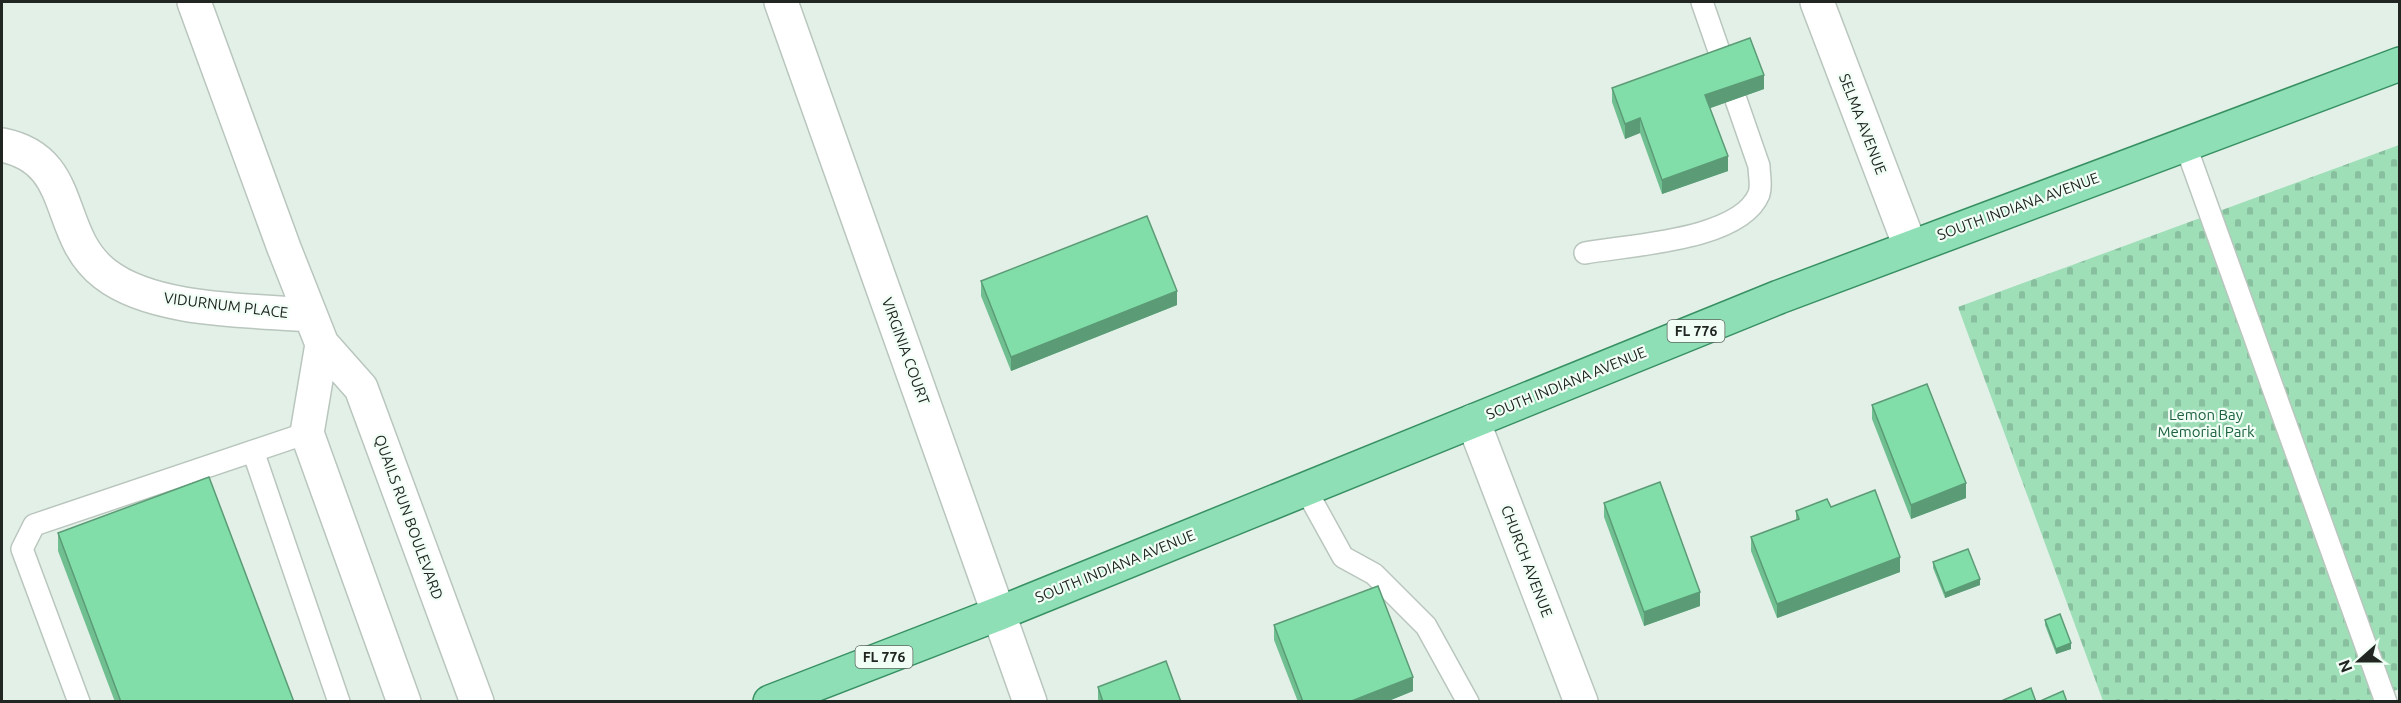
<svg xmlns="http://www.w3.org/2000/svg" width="2401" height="703" font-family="Ubuntu,sans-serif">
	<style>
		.cemetery { fill: url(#cemetery-stones) }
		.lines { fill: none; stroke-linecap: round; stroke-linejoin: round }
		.lane-casing { stroke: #b9c6be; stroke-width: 24 }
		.street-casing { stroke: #b9c6be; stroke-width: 36 }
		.primary-casing { stroke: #389063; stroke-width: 36 }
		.lane { stroke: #fff; stroke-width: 21 }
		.street { stroke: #fff; stroke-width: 33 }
		.primary { stroke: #8fdfb6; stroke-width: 33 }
		.wall { fill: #70bf91 }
		.shaded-wall { fill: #5b9b76 }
		.building { fill: #82dea9; stroke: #5b9b76; stroke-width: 1.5 }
		.labels { text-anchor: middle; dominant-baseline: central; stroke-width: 4.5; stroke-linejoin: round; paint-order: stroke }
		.shield { fill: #f0fef5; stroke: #5f6761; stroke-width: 1.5 }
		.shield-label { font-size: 14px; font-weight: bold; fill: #212622 }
		.street-label { font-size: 15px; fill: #212622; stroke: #f0fef5 }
		.park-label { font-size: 15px; fill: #1d613f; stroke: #f0fef5 }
	</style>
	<defs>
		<pattern id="cemetery-stones" width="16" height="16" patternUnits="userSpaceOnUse" patternTransform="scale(1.5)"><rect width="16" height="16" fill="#9edfb8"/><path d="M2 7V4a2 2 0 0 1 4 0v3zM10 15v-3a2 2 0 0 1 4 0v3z" fill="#88bf9e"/></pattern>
	</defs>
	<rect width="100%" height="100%" fill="#e3f0e7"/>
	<path class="cemetery" d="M2399 145V689L2366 702 2103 701 1958 307Z"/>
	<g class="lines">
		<defs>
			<path id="lane" d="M2185 144 2386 702
				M1585 253C1627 245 1740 241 1759 194 1762 185 1759 175 1759 166L1702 2
				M253 451 339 702
				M1306 490 1343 557 1374 574 1426 626 1468 702
				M79 702 22 549 34 525 307 433"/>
			<path id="street" d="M194 2 284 248 322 344 361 388 477 702
				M781 2 1030 702
				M1817 2 1910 246
				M2 145C78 160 53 234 105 274 154 312 250 310 310 315
				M322 344 307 433 404 702
				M1473 421 1581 702"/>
			<path id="primary" d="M770 702 1000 613 1779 297 2400 64"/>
		</defs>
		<use href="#lane" class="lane-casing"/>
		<use href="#street" class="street-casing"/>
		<use href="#primary" class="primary-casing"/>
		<use href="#lane" class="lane"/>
		<use href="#street" class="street"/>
		<use href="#primary" class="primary"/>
	</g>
	<path class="wall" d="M1612 88 1764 89 1710 108 1728 171 1662 194 1640 133 1625 139 1612 102Z
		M981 281 1177 305 1011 371 981 296Z
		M1872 405 1966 498 1911 519 1872 419Z
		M1604 503 1700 606 1644 626 1604 517Z
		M1831 507 1900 572 1777 618 1751 551V537L1796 520V511Z
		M58 533 294 702H115L58 551Z
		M1933 562 1980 585 1945 598 1933 568Z
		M2045 620 2071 649 2056 654 2045 625Z
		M1274 625 1413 691 1386 702H1298L1274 640Z
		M1098 687 1181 702H1098Z"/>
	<path class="shaded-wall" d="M1764 75V89L1705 110V95Z
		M1640 118V133L1625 139V124Z
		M1728 156V171L1662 194V180Z
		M1177 291V305L1011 371V357Z
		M1966 483V498L1911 519V505Z
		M1900 557V572L1777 618V604Z
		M1980 579V585L1945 598V593Z
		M1700 592V606L1644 626V612Z
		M2071 643V649L2056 654V649Z
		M1413 677V691L1386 702H1349Z"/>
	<path class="building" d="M1750 38 1764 75 1705 95 1728 156 1662 180 1640 118 1625 124 1612 88Z
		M1147 216 1177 291 1011 357 981 281Z
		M1927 384 1966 483 1911 505 1872 405Z
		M209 477 294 702H121L58 533Z
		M1660 482 1700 592 1644 612 1604 503Z
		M1875 490 1900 557 1777 604 1751 537 1799 519 1796 511 1827 499 1831 507Z
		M1968 549 1980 579 1945 593 1933 562Z
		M1378 586 1413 677 1349 702H1303L1274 625Z
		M2060 614 2071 643 2056 649 2045 620Z
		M1166 661 1181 702H1103L1098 687Z
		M2031 688 2036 702H1999Z
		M2063 691 2067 702H2038Z"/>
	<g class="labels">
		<g class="shield">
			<rect x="1667.5" y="320" width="57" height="22" rx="4.5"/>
			<rect x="855.5" y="646" width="57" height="22" rx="4.5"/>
		</g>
		<g class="shield-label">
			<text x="1696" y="331">FL 776</text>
			<text x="884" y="657">FL 776</text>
		</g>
		<g class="street-label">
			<text transform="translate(1863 124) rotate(69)">SELMA AVENUE</text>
			<text transform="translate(2018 206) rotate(-20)">SOUTH INDIANA AVENUE</text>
			<text transform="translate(226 305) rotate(7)">VIDURNUM PLACE</text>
			<text transform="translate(906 351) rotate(70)">VIRGINIA COURT</text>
			<text transform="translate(1566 383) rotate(-22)">SOUTH INDIANA AVENUE</text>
			<text transform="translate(409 517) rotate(70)">QUAILS RUN BOULEVARD</text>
			<text transform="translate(1527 561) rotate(69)">CHURCH AVENUE</text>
			<text transform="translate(1115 566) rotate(-22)">SOUTH INDIANA AVENUE</text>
		</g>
		<g class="park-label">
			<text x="2206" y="414">Lemon Bay<tspan x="2206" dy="17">Memorial Park</tspan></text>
		</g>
	</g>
	<rect width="2401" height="703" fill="none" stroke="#212622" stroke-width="6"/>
	<g transform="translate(2359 661) rotate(249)" stroke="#f0fef5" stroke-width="4.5" paint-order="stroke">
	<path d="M0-4.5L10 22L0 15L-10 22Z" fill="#212622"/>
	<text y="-9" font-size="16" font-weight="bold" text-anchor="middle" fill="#212622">N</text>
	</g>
</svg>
